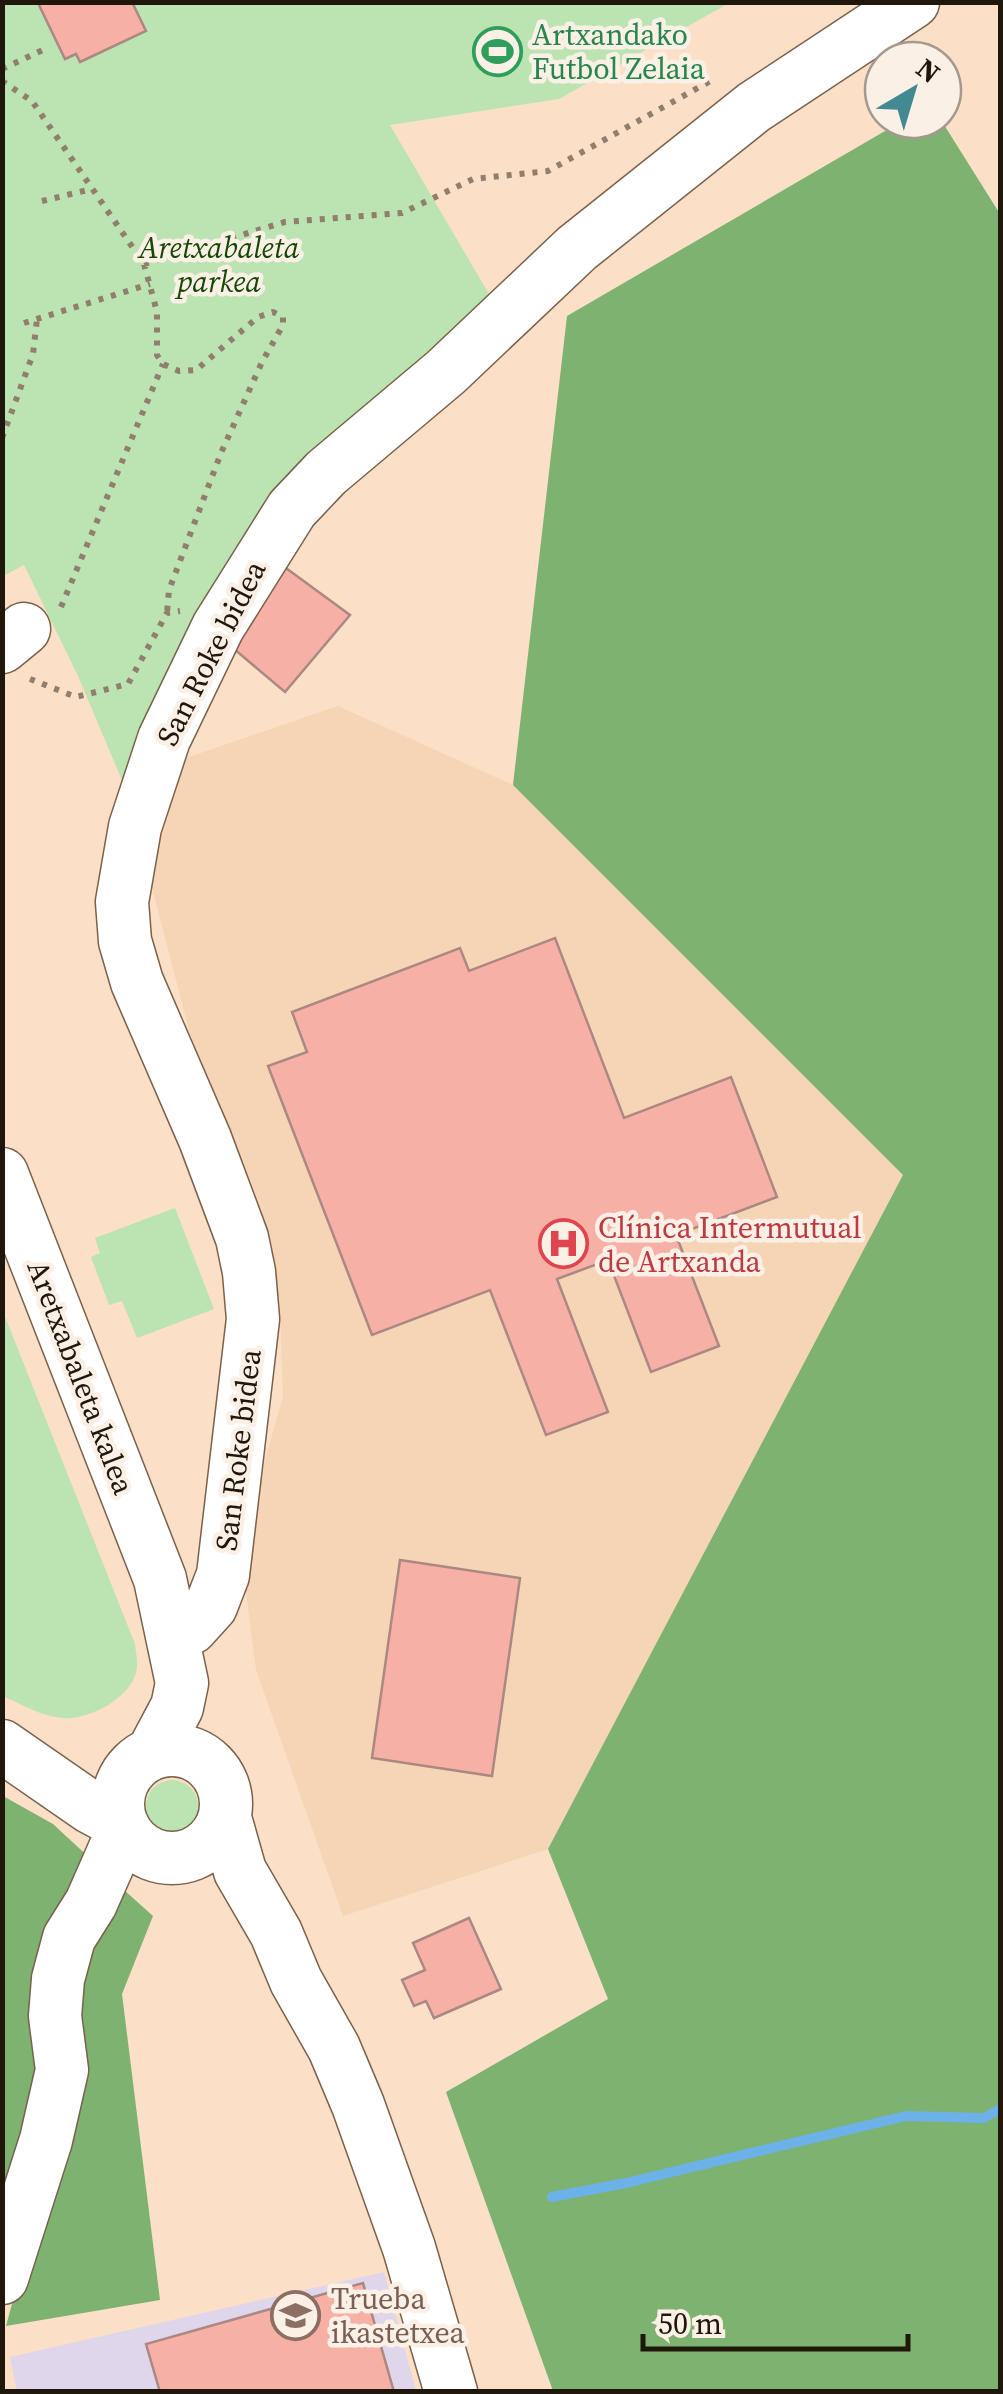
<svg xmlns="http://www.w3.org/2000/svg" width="1003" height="2394" font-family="'Source Serif 4',serif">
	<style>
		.built { fill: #f5d5b5 }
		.education { fill: #e0d6eb }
		.green { fill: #bbe4b2 }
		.forest { fill: #7db271 }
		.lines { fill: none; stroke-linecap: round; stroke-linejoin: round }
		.stream { stroke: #6cb2e9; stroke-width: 10 }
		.building { fill: #f7b0a5; stroke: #ac8882; stroke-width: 2.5 }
		.minor-casing { stroke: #79614b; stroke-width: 55 }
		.path { stroke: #917e6c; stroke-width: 6; stroke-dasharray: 5 8; stroke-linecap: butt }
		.minor { stroke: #fff; stroke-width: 52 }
		.labels { text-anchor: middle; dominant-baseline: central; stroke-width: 9; stroke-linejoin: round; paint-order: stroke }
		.leisure-label { font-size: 30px; fill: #27864d; stroke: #fbf0e5; text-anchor: start }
		.park-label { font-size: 30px; font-style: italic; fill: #144804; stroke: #fbf0e5 }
		.street-label { font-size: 30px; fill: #1f160c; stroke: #fbf0e5 }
		.health-label { font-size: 30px; fill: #be3a42; stroke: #fbf0e5; text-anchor: start }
		.education-label { font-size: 30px; fill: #785e54; stroke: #fbf0e5; text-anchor: start }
	</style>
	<rect width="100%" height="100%" fill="#fbdfc6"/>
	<path class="built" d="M338 706 513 785 904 1175 548 1849 343 1916 256 1670 240 1546 283 1397 280 1312 237 1170 189 1030 150 880 154 769Z"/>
	<path class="education" d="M384 2272 416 2391H17L10 2357Z"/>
	<path class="green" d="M3 3H729L559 99 390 125 493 301 275 510 124 785 78 676 24 565 3 576Z
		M175 1208 214 1309 137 1338 122 1301 109 1305 91 1257 100 1253 95 1238Z
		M2 1309 135 1644C136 1654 139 1665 135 1676 126 1699 94 1716 71 1718 48 1720 23 1705 3 1696Z
		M146 1806a26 26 0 1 1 52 0a26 26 0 1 1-52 0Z"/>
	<path class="forest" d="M904 120H941L1000 214V2391H553L446 2092 608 1999 548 1849 903 1175 513 785 567 316Z
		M3 1796 53 1824 94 1862 3 2220Z
		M124 1890 153 1916 122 1994 160 2300 6 2326 66 2106 69 1985Z"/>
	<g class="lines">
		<path class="stream" d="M552 2197 626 2183 906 2116 984 2118 1000 2109"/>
	</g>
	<path class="building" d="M45 2H132L146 31 80 62 76 54 65 59 39 5Z
		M275 560 350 615 285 692 227 643Z
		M555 938 624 1118 731 1077 777 1197 676 1235 719 1346 651 1372 608 1260 557 1279 608 1412 546 1435 490 1290 372 1335 268 1066 307 1052 292 1012 460 948 469 971Z
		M400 1560 520 1578 492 1776 372 1758Z
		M469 1918 501 1989 434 2018 426 2001 414 2006 402 1980 425 1970 413 1943Z
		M363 2283 394 2392H160L146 2344Z"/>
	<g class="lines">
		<defs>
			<path id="minor" d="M2 647 24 629
				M2 1174 160 1579 182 1683 177 1707 152 1754
				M191 1628 211 1606 223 1575 253 1319 249 1272 242 1238 205 1139 137 982 125 941 122 902 135 827 164 739 218 627 292 509 326 473 446 372 577 248 754 107 913 2
				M2 1746 90 1807 122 1824
				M118 1804a54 54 0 1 1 108 0a54 54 0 1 1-108 0Z
				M225 1818 240 1871 276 1933 296 1981 334 2048 358 2105 409 2248 451 2392
				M2 2278 46 2140 62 2070 55 2016 58 1979 69 1938 91 1903 124 1828"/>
		</defs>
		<use href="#minor" class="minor-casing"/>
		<path class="path" d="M2 69 45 49
			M2 81 32 101 144 264 157 312V355L163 364 179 371 196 370 258 317 273 312 283 317V325L262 362 221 453 169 590 167 613
			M42 201 92 189
			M144 264 285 222 402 213 473 179 548 171 714 79
			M24 323 150 284
			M2 438 33 354 37 319
			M61 607 163 364
			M30 679 76 697 128 684 167 613 180 611"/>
		<use href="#minor" class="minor"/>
	</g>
	<defs>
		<symbol id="stadium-ring" viewBox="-11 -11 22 22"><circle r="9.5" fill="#fbf0e5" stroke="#2e9e5b" stroke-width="1.5"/><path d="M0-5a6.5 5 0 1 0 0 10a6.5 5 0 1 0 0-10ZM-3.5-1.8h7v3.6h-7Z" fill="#2e9e5b"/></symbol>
		<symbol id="hospital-ring" viewBox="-11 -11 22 22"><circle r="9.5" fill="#fbf0e5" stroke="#e0444e" stroke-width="1.5"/><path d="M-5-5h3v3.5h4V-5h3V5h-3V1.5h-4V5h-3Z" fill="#e0444e"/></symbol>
		<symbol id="school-ring" viewBox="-11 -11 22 22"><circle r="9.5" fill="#fbf0e5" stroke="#8d6e63" stroke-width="1.5"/><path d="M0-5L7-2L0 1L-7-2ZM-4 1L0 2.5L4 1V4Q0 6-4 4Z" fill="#8d6e63"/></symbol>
	</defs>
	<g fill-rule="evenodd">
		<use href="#stadium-ring" x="470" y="24" width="55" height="55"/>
		<use href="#hospital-ring" x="536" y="1216" width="55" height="55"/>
		<use href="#school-ring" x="268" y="2288" width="55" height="55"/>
	</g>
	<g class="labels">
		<g class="leisure-label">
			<text x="532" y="34">Artxandako<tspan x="532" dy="34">Futbol Zelaia</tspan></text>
		</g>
		<g class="park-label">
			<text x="219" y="247">Aretxabaleta<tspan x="219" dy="34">parkea</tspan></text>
		</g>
		<g class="street-label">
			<text transform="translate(211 653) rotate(-63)">San Roke bidea</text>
			<text transform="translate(81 1377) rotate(69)">Aretxabaleta kalea</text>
			<text transform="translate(238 1450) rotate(-83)">San Roke bidea</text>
		</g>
		<g class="health-label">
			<text x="598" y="1227">Clínica Intermutual<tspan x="598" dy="34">de Artxanda</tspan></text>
		</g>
		<g class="education-label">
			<text x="331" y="2298">Trueba<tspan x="331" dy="34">ikastetxea</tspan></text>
		</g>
	</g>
	<rect width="1003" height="2394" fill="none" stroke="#1f160c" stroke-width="10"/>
	<g transform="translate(913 90) rotate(38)"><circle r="48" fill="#fbf0e5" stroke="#a3998e" stroke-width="2.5"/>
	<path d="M0-8L18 38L0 25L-18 38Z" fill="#428992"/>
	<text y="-15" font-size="28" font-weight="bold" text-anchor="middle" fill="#1f160c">N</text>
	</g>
	<path d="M643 2334v15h265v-15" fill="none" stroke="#1f160c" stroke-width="5"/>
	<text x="658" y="2334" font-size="30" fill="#1f160c" stroke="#fbf0e5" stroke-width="8" paint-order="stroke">50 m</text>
</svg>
